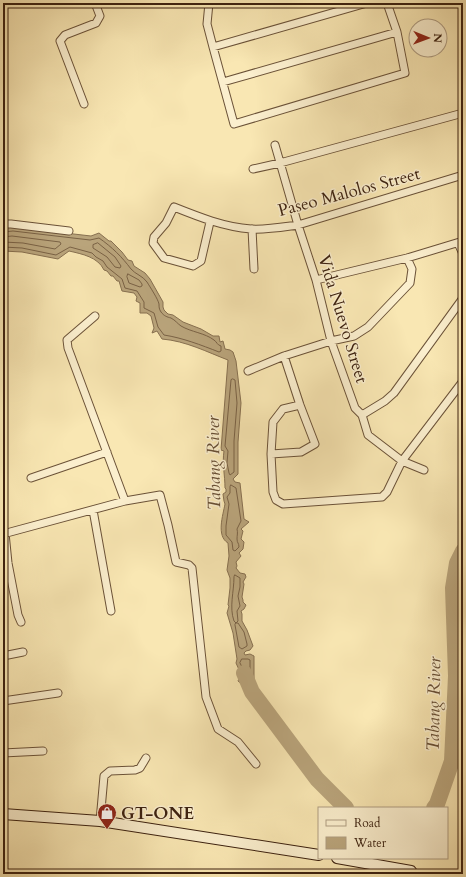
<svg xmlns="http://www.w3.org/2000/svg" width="466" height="877" font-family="Cardo,serif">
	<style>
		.water { fill: #b9a47b; stroke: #877050 }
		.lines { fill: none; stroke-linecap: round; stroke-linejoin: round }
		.shore { stroke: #7a6245; stroke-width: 1 }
		.river { stroke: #b9a47b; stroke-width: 16 }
		.street-casing { stroke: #6b5238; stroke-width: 9 }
		.secondary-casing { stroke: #3c210f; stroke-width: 12 }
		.street { stroke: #fbefce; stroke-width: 7 }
		.secondary { stroke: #fbefce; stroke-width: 10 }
		.labels { text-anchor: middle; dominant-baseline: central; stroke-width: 3; stroke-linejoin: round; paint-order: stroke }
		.street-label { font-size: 17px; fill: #3c210f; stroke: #fbefce }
		.poi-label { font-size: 17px; font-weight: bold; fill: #3c210f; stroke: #fbefce; text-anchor: start }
		.water-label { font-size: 18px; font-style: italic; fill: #684f35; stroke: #fbefce }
	</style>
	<rect width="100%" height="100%" fill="#f9e7b3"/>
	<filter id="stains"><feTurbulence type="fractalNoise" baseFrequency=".005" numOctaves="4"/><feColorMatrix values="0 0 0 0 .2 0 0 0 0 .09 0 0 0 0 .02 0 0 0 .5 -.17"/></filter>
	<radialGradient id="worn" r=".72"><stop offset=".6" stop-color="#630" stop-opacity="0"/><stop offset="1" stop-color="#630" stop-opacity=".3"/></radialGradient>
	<path class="water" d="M13 227 91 236 99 233 109 241H111L122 252 128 260 132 261 134 266 145 273 150 279 163 302V307L164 310 168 314 173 315 183 322 201 329 213 336H219L220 342 223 341 225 349 230 350 233 352 236 361 241 403 238 442V474L233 479 235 482 240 483 244 519 249 522 241 529 243 531 241 539 244 542 243 549 239 553 241 556 236 562 237 566 236 568 240 573 245 574 246 577 243 582 244 584 242 597 243 600V602L246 605 244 609 241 611 242 614V621L247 630 253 646 250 650 246 651 244 653 245 655 250 654 254 656V682L252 692 238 681 241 674 236 663 237 659 233 633 227 613 229 606 228 605 230 588V578L227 570 229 556 228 543C216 536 223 515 225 504L224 501 223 494 226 492V489L225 488C225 475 222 464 224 451L221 450 228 360C207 352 186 341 162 339L157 331 152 333 154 328 151 316 147 313H140V303L136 301 137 297 134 293 122 291 119 281H117L113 276H111L107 271 104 270C98 257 82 254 69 251L58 259 22 252 3 251V228Z"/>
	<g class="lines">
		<path class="shore" d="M3 232 13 231 90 240 99 238C112 247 122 257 131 269 135 274 143 276 147 282 150 287 158 299 159 304 159 307 159 309 161 312 164 316 167 317 171 318 175 320 178 324 181 326 191 332 205 333 214 340 217 342 217 345 221 346V351L219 352C201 345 183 338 164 335L158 327 154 313 144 308V302L137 291 125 288 122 279 107 267 103 261 96 257 92 253 70 247 56 255 22 248 3 247
			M3 237 12 236 60 242 61 244 55 249 23 243 3 242
			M98 243 115 257 121 266 120 268 115 267 107 257 93 248V245Z
			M128 274 139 280 142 284V286L140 287 129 283 127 277Z
			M233 379 235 380 237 403 234 441V472L230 475 229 473 227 463 228 451 225 446 231 380Z
			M231 485 236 488 241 521 237 529C238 533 237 535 237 539 237 543 239 543 239 547L235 551 233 550 232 542 226 535V526L229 504 227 497 230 493V487Z
			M235 575 240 578V587L238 596 240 606 237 611 238 621 236 623 234 621C229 607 234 592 234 577Z
			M236 623H238L244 632 247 644V646L242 649 239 647 235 625Z
			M242 659H248L250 660V681L248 683 243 680 245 673 240 663Z"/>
		<path class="river" d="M244 673 252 692 317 779 346 808
			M434 808 437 804 452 761 456 676 453 588 457 563 463 551"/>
		<defs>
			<path id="street" d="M209 3 207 24 213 47 234 124 405 73 397 32 387 3
				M213 47 367 3
				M223 82 397 32
				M84 104 60 41 65 35 96 23 100 16 95 3
				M275 145 298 225 316 280 331 341 355 408 362 415 368 435 402 461 424 470
				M253 169 280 163 463 113
				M210 222 201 261 193 266 164 258 153 243 154 237 166 223 174 207C199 217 224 227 251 229 266 230 283 227 298 225L463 175
				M3 224H11L69 231
				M252 229 254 269
				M458 243 463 254
				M316 280 407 258 463 241
				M95 316 67 340 68 348 125 501
				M284 356 331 341 354 336 368 327 410 283 412 269 407 258
				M248 371 284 356 300 405 315 444 301 452 271 454
				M300 405 283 409 273 422 271 454 273 492 276 500 283 504 382 497 387 492 402 461 463 381
				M362 415 385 401 394 393 463 298
				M31 478 107 452
				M93 510 111 611
				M5 533 8 563 18 615 21 622
				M3 534 125 501 160 495 168 525 176 562 189 565 192 568 206 697 218 729 238 742 256 764
				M3 656 23 652
				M3 701 58 693
				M3 753 43 751
				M100 821 104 776 110 771 135 770 140 768 146 758"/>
			<path id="secondary" d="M3 814 100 821 319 855
				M337 858 411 871 413 874"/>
		</defs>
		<use href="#street" class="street-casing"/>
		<use href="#secondary" class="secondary-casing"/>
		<use href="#street" class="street"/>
		<use href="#secondary" class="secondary"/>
	</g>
	<defs>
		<symbol id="shop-pin" viewBox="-11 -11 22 30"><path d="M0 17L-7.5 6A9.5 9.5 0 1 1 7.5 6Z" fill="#8f2418" stroke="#fbefce"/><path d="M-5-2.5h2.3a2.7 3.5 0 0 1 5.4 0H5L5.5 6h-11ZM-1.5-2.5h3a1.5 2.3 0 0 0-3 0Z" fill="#fff"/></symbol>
	</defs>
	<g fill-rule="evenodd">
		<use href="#shop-pin" x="96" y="802" width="22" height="30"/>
	</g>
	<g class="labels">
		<g class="street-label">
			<text transform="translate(349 192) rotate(-15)">Paseo Malolos Street</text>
			<text transform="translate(343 319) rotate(73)">Vida Nuevo Street</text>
		</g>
		<g class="poi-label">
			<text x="121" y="813">GT-ONE</text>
		</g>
		<g class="water-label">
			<text transform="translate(214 463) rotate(-91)">Tabang River</text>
			<text transform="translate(434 704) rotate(-89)">Tabang River</text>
		</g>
	</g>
	<rect width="466" height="877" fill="none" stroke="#f9e7b3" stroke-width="16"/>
	<rect x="4" y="4" width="458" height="869" fill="none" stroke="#3c210f" stroke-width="2"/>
	<rect x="8" y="8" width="450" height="861" fill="none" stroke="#3c210f"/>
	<rect x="318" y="807" width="130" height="52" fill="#fbefce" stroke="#af9d82"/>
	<rect x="326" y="820" width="20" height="6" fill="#fbefce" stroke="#af9d82"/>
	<text x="354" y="827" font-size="12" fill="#3c210f">Road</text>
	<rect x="326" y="837" width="20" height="12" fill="#b9a47b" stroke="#af9d82"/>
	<text x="354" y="847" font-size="12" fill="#3c210f">Water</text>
	<g transform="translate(428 38) rotate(91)"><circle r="19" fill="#fbefce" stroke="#af9d82"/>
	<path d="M0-3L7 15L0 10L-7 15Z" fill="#8f2418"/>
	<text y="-6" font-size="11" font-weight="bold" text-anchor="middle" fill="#3c210f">N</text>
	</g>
	<rect width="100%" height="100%" filter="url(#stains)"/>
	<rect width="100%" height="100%" fill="url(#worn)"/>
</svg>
